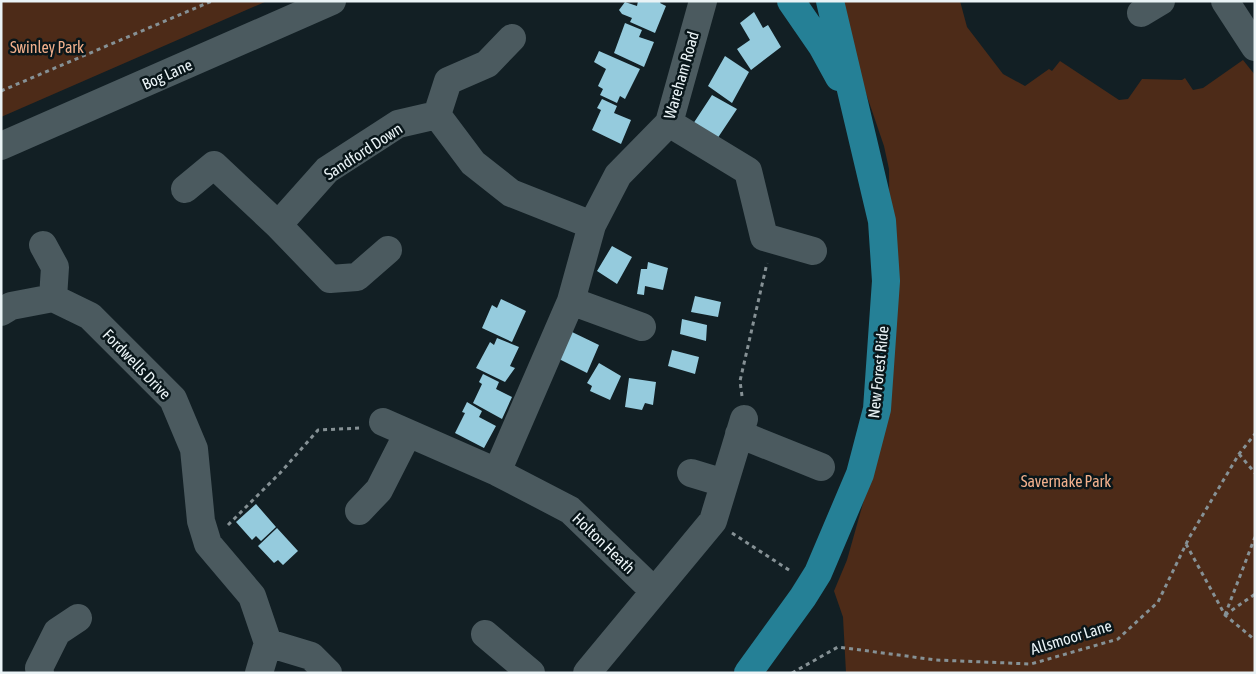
<svg xmlns="http://www.w3.org/2000/svg" width="1256" height="674" font-family="'Asap Condensed',sans-serif">
	<style>
		.green { fill: #4d2b18 }
		.building { fill: #95cbdd }
		.lines { fill: none; stroke-linecap: round; stroke-linejoin: round }
		.path { stroke: #869195; stroke-width: 3; stroke-dasharray: 4 4; stroke-linecap: butt }
		.minor { stroke: #4b5a5f; stroke-width: 28 }
		.major { stroke: #258096; stroke-width: 28 }
		.labels { text-anchor: middle; dominant-baseline: central; stroke-width: 5; stroke-linejoin: round; paint-order: stroke }
		.park-label { font-size: 16px; fill: #f2b08c; stroke: #09161a }
		.street-label { font-size: 16px; fill: #eaf3f6; stroke: #09161a }
	</style>
	<rect width="100%" height="100%" fill="#121f24"/>
	<path class="green" d="M1 1H267L1 117Z
		M837 1H960L967 27 1003 74 1025 86 1049 69 1052 71 1060 61 1119 100 1128 99 1142 79 1182 80 1185 78 1193 90 1203 88 1243 60 1255 75V673H846L843 617 834 591 847 560 891 404 889 169 884 146 841 20Z"/>
	<path class="building" d="M638 1H661L660 3 666 6 655 33 630 22 632 18 622 14 619 10 625 2 637 6Z
		M754 12 763 28 768 25 781 47 751 70 737 49 750 40 740 23Z
		M625 23 642 30 639 37 654 42 644 67 614 53Z
		M599 51 640 69 625 99 620 96 617 103 600 95 603 89 598 86 606 69 594 62Z
		M725 56 749 72 732 103 708 86Z
		M712 95 737 109 717 139 693 124Z
		M602 99 617 106 614 113 631 120 621 144 592 130 601 110 597 108Z
		M612 246 632 257 617 284 597 271Z
		M648 262 668 268 663 290 645 286 644 295 637 294 641 269H647Z
		M695 296 721 302 718 317 691 312Z
		M501 299 526 311 512 342 482 328 492 305 497 308Z
		M682 319 707 325 706 341 680 334Z
		M572 332 599 345 587 373 559 359Z
		M497 338 519 347 510 366 515 368 505 382 476 368 490 342 494 345Z
		M672 350 699 357 695 374 668 366Z
		M599 363 621 376 610 400 590 391 592 386 587 383Z
		M483 374 499 382 496 389 512 397 502 419 473 403 482 384 479 382Z
		M629 378 656 382 653 405 645 403 642 410 625 407Z
		M467 402 482 411 479 417 496 426 484 448 455 433 465 413 462 412Z
		M256 504 276 527 261 541 256 536 252 540 236 522Z
		M277 528 298 551 283 565 278 560 274 563 258 546Z"/>
	<g class="lines">
		<path class="path" d="M1 91 212 1
			M742 396 740 381 767 263
			M1239 454 1255 473
			M228 525 280 473 318 430 361 428
			M732 533 792 572
			M1186 544 1225 615 1255 640
			M1225 615 1255 537
			M1225 615 1255 594
			M792 673 838 647 936 660 1031 664 1118 639 1158 602 1189 538 1239 454 1255 434"/>
		<path class="minor" d="M1225 1 1255 47
			M1141 13 1161 1
			M437 115 448 81 487 64 512 38
			M669 123 748 171 764 237 813 251
			M1 146 332 1
			M185 189 214 165 278 225
			M43 245 55 267 53 298
			M388 250 357 277 330 279 278 225 327 170 398 124 437 115 473 163 511 193 592 225
			M571 301 642 327
			M1 312 11 306 53 298 90 316 173 399 194 449 201 521 208 544 252 596 268 643 259 673
			M383 422 497 472 570 510 654 591
			M739 434 821 467
			M497 472 571 301 592 225 618 175 669 123 703 1
			M691 473 724 483
			M359 511 379 490 408 433
			M485 634 531 673
			M268 643 311 656 328 673
			M40 673 39 668 57 632 78 618
			M587 673 713 521 744 419"/>
		<path class="major" d="M791 1 822 46 839 77
			M748 673 803 597 818 573 860 474 877 409 886 281 882 221 830 1"/>
	</g>
	<g class="labels">
		<g class="park-label">
			<text x="47" y="47">Swinley Park</text>
			<text x="1066" y="481">Savernake Park</text>
		</g>
		<g class="street-label">
			<text transform="translate(167 74) rotate(-24)">Bog Lane</text>
			<text transform="translate(681 75) rotate(-74)">Wareham Road</text>
			<text transform="translate(363 151) rotate(-33)">Sandford Down</text>
			<text transform="translate(137 364) rotate(46)">Fordwells Drive</text>
			<text transform="translate(878 372) rotate(-84)">New Forest Ride</text>
			<text transform="translate(604 543) rotate(44)">Holton Heath</text>
			<text transform="translate(1071 637) rotate(-17)">Allsmoor Lane</text>
		</g>
	</g>
	<rect width="1256" height="674" fill="none" stroke="#eaf3f6" stroke-width="5"/>
</svg>
